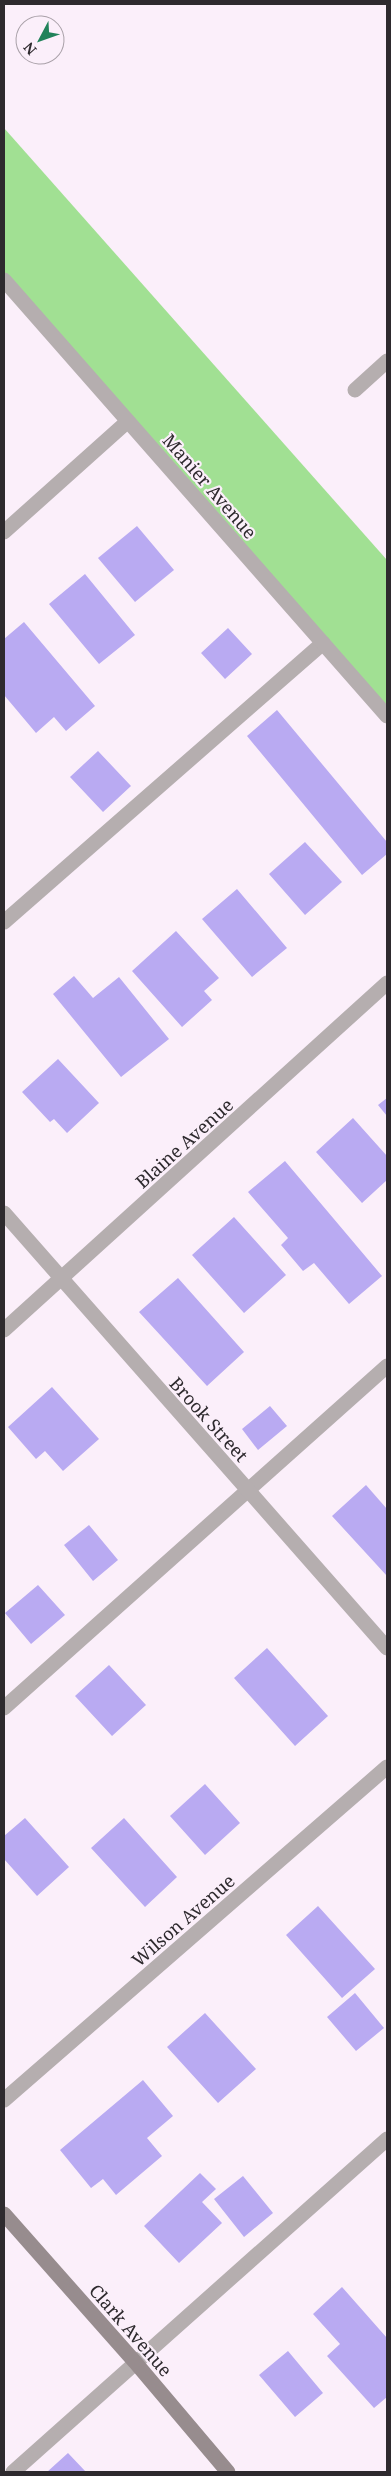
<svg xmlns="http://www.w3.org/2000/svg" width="391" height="2476" font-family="'Noto Serif',serif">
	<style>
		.green { fill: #a1e093 }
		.building { fill: #b9aaf2 }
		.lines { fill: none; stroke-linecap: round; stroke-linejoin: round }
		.lane { stroke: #b5aeaf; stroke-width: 15 }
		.street { stroke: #b5aeaf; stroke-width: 15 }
		.secondary { stroke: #978c8e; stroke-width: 15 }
		.labels { text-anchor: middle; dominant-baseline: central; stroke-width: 4.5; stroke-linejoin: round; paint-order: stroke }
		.street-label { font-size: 18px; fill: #2e2a2e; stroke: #fbeffa }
	</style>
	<rect width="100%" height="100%" fill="#fbeffa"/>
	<path class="green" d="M4 128 387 560V716L4 280Z"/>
	<path class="building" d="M137 526 174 570 135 602 98 558Z
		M85 574 135 635 99 664 49 604Z
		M24 622 95 706 66 731 54 717 36 733 4 695V639Z
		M228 628 252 654 225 679 201 653Z
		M277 710 387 842V854L362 875 247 736Z
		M98 751 131 786 103 812 70 777Z
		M305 842 342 882 305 915 269 874Z
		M237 889 287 948 252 977 202 919Z
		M176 931 219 978 204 991 212 1000 182 1027 132 971Z
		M74 976 93 998 119 977 169 1039 121 1077 53 994Z
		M58 1059 99 1103 67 1133 54 1119 50 1122 22 1092Z
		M387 1098V1116L378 1105Z
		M353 1118 387 1156V1180L362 1203 316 1152Z
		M285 1161 382 1276 349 1304 314 1263 303 1271 281 1245 288 1238 248 1192Z
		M234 1217 286 1275 244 1313 192 1255Z
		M178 1278 244 1352 207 1386 139 1312Z
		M52 1387 99 1439 63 1471 45 1451 36 1459 8 1427Z
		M270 1406 287 1426 258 1450 242 1429Z
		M366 1485 387 1509V1576L332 1516Z
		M89 1525 118 1560 93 1581 64 1545Z
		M38 1585 65 1615 31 1644 5 1613Z
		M267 1648 328 1716 295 1746 234 1678Z
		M109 1665 146 1705 112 1736 75 1696Z
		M205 1784 240 1823 205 1855 170 1816Z
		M25 1818 69 1867 37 1896 4 1859V1836Z
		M124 1818 177 1877 145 1907 91 1848Z
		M318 1906 375 1969 342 1998 286 1935Z
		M355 1993 384 2028 356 2051 327 2017Z
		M205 2013 256 2069 218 2103 167 2047Z
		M143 2080 173 2116 147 2138 162 2156 116 2195 103 2179 91 2188 60 2150Z
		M200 2173 216 2189 202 2202 222 2223 179 2263 144 2226Z
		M243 2176 273 2213 244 2237 214 2199Z
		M342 2287 387 2338V2397L374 2408 327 2356 340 2344 313 2314Z
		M288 2351 323 2393 295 2417 259 2375Z
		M68 2453 86 2472H47Z"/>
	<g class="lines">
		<path class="lane" d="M355 390 387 361
			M4 922 323 643
			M4 1708 387 1366
			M13 2472 387 2139"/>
		<path class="street" d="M4 280 387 716
			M4 532 128 421
			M4 1213 387 1648
			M4 1330 387 983
			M4 2100 387 1767"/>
		<path class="secondary" d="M4 2214 135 2362 228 2472"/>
	</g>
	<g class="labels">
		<g class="street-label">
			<text transform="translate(210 486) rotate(49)">Manier Avenue</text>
			<text transform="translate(184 1143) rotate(-42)">Blaine Avenue</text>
			<text transform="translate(209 1419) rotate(48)">Brook Street</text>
			<text transform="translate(183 1920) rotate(-41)">Wilson Avenue</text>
			<text transform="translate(131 2330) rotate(49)">Clark Avenue</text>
		</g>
	</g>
	<rect width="391" height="2476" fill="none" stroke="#2e2a2e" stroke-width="10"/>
	<g transform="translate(40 40) rotate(229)"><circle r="24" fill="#fbeffa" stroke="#a9a0a8"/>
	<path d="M0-4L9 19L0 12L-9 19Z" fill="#21825a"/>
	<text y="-8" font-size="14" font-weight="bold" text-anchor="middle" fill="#2e2a2e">N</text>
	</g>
</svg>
